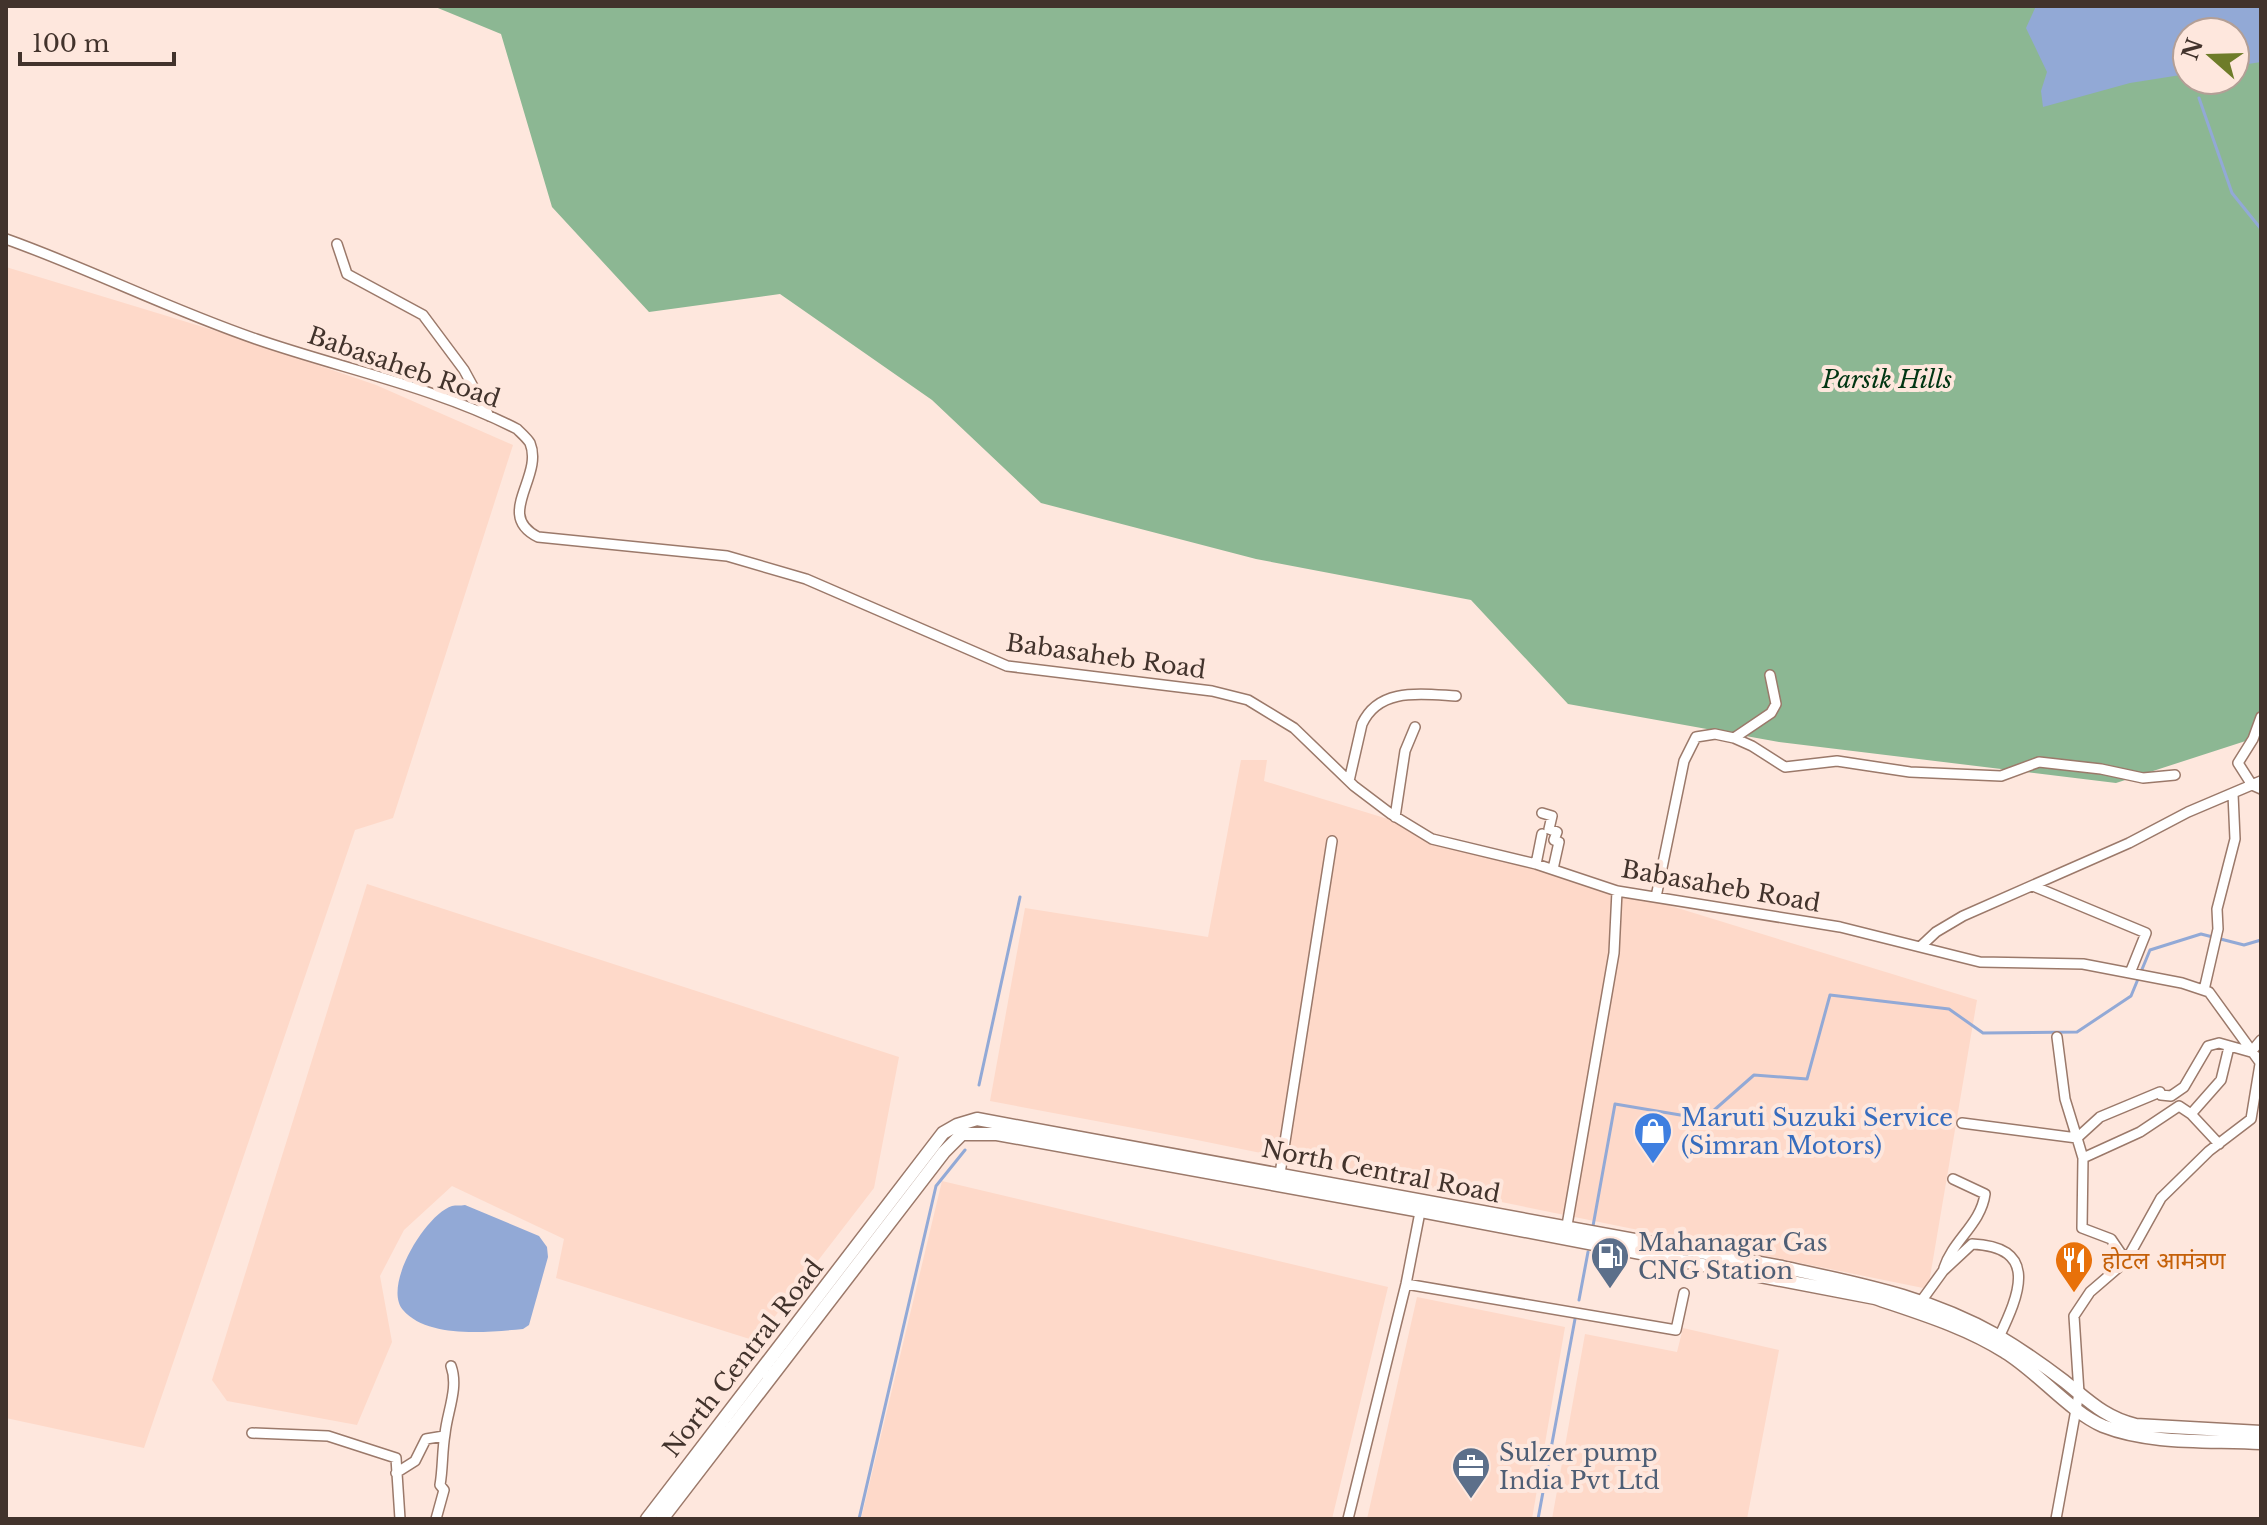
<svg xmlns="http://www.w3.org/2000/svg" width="2267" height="1525" font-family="'Libre Baskerville','Noto Sans Devanagari',serif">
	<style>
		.built { fill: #fed9c9 }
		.forest { fill: #8cb793; fill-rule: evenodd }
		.water { fill: #92a9d6 }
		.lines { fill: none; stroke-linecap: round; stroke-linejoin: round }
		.stream { stroke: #92a9d6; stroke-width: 3 }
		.street-casing { stroke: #9b796a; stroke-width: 12 }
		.secondary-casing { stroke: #9b796a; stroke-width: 15 }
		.street { stroke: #fff; stroke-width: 9 }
		.secondary { stroke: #fff; stroke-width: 12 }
		.labels { text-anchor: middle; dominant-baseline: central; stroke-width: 8; stroke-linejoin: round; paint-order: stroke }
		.street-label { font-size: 24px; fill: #42332c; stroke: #fee7dd }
		.park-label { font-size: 24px; font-style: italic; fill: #023613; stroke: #fee7dd }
		.shop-label { font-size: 24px; fill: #366cbe; stroke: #fee7dd; text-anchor: start }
		.service-label { font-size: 24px; fill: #4e5e75; stroke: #fee7dd; text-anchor: start }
		.food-label { font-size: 24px; fill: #c56008; stroke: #fee7dd; text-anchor: start }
	</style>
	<rect width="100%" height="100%" fill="#fee7dd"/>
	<path class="built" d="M6 267 236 337 376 385 513 445 393 818 355 830 144 1448 6 1418Z
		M1241 760H1267L1264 781 1977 1000 1928 1289 1192 1139 990 1101 1025 908 1208 937Z
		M367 884 899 1057 874 1188 756 1341 556 1278 564 1239 452 1186 404 1230 380 1276 392 1342 357 1425 227 1401 212 1380Z
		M942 1181 1388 1287 1332 1519H861Z
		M1417 1297 1565 1327 1532 1519H1367Z
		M1683 1328 1779 1350 1747 1519H1552L1585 1334 1677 1352Z"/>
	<path class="forest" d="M433 6H2261V736L2116 783 1779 742 1568 704 1471 600 1256 559 1041 503 932 400 780 294 649 312 552 207 501 34ZM2187 32H2235V80H2187Z"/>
	<path class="water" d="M2036 6H2261V62L2235 66V32H2187V74L2130 83 2043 107 2041 91 2047 72 2026 28Z
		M465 1205 539 1236 547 1247 548 1257 529 1325 523 1329C488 1332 428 1339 403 1310 382 1286 426 1214 452 1206 456 1205 460 1206 465 1205Z"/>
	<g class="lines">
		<path class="stream" d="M2199 98 2232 193 2261 229
			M979 1085 1020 897
			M1593 1226 1615 1104 1704 1119 1754 1075 1807 1079 1830 995 1949 1009 1983 1033 2077 1032 2131 996 2150 950 2201 934 2244 945 2261 940
			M1579 1300 1588 1252
			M859 1519 936 1186 965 1150
			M1538 1519 1575 1319"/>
		<defs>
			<path id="street" d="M6 239C90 269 171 310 256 339 343 369 435 387 517 429 521 433 527 438 530 443 544 477 494 515 538 537L727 556 806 579 1007 666 1212 691 1248 700 1294 728 1354 786 1391 814 1432 839 1536 864 1617 891 1840 927 1980 962 2083 964 2182 983 2209 992 2259 1061
				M337 244 347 274 423 315 464 370 489 416
				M2261 717 2253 739 2238 763 2252 785 2261 789
				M1734 738 1771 713 1776 704 1770 675
				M1349 781 1362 724C1379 687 1421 694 1456 696
				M1542 813 1552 816 1549 829 1557 832 1554 840 1559 842 1553 869
				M1395 817 1405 751 1415 727
				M1536 864 1542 834
				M2033 886 2146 933 2130 973
				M1656 897 1684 761 1696 737 1715 734 1734 738 1752 746 1785 767 1837 761 1910 772 2001 776 2039 762 2101 769 2143 778 2175 775
				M1920 947 1936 932 1963 916 2129 843 2188 812 2261 781
				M2204 990 2218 929 2217 909 2235 839 2233 794
				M2191 1114 2219 1144
				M1962 1123 2077 1138 2065 1099 2057 1037
				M2083 1158 2140 1132 2179 1106 2191 1114 2221 1080 2229 1047
				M1279 1180 1332 841
				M1566 1231 1614 953 1617 891
				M2126 1261 2111 1239 2082 1228 2083 1158 2077 1138 2100 1117 2160 1092 2161 1095 2171 1096 2184 1087 2208 1046 2219 1043 2251 1052 2261 1040
				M1944 1268C1953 1240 1981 1224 1985 1194L1953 1179
				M1406 1284 1676 1330 1684 1293
				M1922 1300 1943 1271 1972 1244C2040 1247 2019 1295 1999 1337
				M252 1433 328 1436 396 1458 400 1519
				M396 1473 415 1461 426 1439 444 1436
				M436 1519 444 1490 440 1485C443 1468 442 1451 445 1434 447 1412 459 1388 451 1366
				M1348 1519 1406 1284 1421 1207
				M2056 1519 2079 1393 2074 1316 2090 1292 2126 1261 2161 1198 2209 1151 2251 1119 2261 1058"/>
			<path id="secondary" d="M647 1519 943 1133 957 1125 977 1119 1782 1267C1859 1284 1927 1296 1998 1336 2020 1349 2043 1365 2064 1381 2088 1400 2105 1418 2136 1425L2261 1432
				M662 1519 944 1152 962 1134H997L1421 1211 1875 1298C1919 1313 1966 1327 2005 1352 2037 1371 2070 1412 2103 1426 2151 1445 2210 1440 2261 1443"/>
		</defs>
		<use href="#street" class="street-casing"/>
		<use href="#secondary" class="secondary-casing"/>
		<use href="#street" class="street"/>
		<use href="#secondary" class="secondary"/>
	</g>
	<defs>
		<symbol id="shop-pin" viewBox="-11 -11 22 30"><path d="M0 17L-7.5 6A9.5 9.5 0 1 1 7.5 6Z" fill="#3f7fe0" stroke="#fee7dd"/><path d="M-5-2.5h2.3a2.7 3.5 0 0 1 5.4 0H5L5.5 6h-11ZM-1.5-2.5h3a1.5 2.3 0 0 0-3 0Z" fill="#fff"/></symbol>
		<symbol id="fuel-pin" viewBox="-11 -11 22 30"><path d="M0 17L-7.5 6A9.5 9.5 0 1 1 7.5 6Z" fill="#5c6f8a" stroke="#fee7dd"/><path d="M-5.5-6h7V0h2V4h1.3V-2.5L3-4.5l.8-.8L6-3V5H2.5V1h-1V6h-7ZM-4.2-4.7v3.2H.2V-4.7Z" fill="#fff"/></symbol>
		<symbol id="restaurant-pin" viewBox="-11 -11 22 30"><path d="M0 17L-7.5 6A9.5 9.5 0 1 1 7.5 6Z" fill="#e8710a" stroke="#fee7dd"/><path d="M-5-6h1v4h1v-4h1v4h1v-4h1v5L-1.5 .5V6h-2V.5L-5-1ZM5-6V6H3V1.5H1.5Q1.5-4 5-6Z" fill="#fff"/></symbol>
		<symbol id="office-pin" viewBox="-11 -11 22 30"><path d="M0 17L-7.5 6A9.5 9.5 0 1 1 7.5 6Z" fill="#5c6f8a" stroke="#fee7dd"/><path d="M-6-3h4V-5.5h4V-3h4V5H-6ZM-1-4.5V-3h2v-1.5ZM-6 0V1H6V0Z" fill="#fff"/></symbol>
	</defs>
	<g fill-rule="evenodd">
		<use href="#shop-pin" x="1631" y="1109" width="44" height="60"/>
		<use href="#fuel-pin" x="1588" y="1234" width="44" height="60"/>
		<use href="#restaurant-pin" x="2052" y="1238" width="44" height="60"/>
		<use href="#office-pin" x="1449" y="1444" width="44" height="60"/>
	</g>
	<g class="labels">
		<g class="street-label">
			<text transform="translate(404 367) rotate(19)">Babasaheb Road</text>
			<text transform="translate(1106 656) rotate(8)">Babasaheb Road</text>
			<text transform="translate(1721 886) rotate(10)">Babasaheb Road</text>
			<text transform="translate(1381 1171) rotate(11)">North Central Road</text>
			<text transform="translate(743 1358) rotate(-52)">North Central Road</text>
		</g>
		<g class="park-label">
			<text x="1887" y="379">Parsik Hills</text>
		</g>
		<g class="shop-label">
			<text x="1681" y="1117">Maruti Suzuki Service<tspan x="1681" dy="28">(Simran Motors)</tspan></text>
		</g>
		<g class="service-label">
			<text x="1638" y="1242">Mahanagar Gas<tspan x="1638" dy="28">CNG Station</tspan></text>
			<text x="1499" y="1452">Sulzer pump<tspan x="1499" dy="28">India Pvt Ltd</tspan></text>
		</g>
		<g class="food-label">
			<text x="2102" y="1260">होटल आमंत्रण</text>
		</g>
	</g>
	<rect width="2267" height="1525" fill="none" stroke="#42332c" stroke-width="16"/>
	<g transform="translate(2211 56) rotate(290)"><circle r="38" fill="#fee7dd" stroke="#b39f96" stroke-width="2"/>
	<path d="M0-6L14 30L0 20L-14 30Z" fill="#6e7c29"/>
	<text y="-12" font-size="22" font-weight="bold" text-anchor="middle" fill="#42332c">N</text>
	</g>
	<path d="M20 52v12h154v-12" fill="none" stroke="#42332c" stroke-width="4"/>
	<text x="32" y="52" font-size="24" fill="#42332c" stroke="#fee7dd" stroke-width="6" paint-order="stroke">100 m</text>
</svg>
